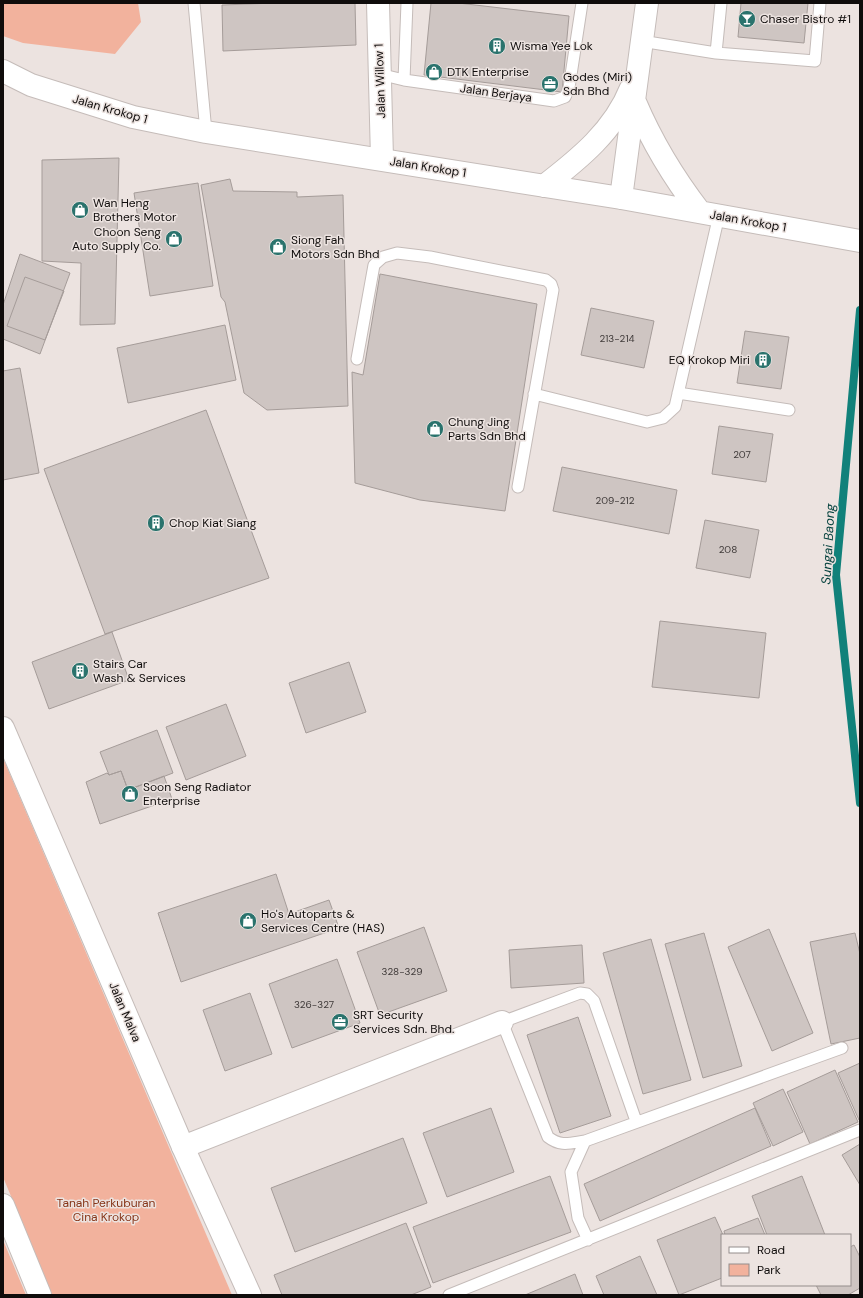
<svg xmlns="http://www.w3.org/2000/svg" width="863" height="1298" font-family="'DM Sans',sans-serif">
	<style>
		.green { fill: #f2b29d }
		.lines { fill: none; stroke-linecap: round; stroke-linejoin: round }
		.stream { stroke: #11817a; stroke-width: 8 }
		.building { fill: #cec5c2; stroke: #a59c99 }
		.lane-casing { stroke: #c5bcb9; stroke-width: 13 }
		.street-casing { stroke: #c5bcb9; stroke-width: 24 }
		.secondary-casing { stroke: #c5bcb9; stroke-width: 24 }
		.lane { stroke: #fff; stroke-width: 11 }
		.street { stroke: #fff; stroke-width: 22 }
		.secondary { stroke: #fff; stroke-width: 22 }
		.labels { text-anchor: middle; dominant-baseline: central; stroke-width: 3; stroke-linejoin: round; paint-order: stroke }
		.number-label { font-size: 10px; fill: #3f3a39 }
		.poi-label { font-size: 12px; fill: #0f0c0b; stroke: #ece3e0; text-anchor: start }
		.street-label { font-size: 12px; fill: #0f0c0b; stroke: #ece3e0 }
		.park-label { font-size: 12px; fill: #863518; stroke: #ece3e0 }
		.water-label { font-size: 13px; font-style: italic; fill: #003f3b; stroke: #ece3e0 }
	</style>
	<rect width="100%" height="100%" fill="#ece3e0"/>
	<path class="green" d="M3 3H138L141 22 115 54 23 43 3 36Z
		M3 758 232 1295H52L3 1177Z
		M3 1240 26 1295H3Z"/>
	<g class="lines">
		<path class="stream" d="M860 310 836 575 860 803"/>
	</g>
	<path class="building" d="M275 3H355L356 45 223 51 222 5Z
		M431 3H458L569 16 562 92 424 75Z
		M741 3H808L804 43 738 37Z
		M119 158 115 324 80 325 81 263 42 261V160Z
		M230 179 233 191 297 192V197L343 195 348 406 267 410 244 393 225 302 221 297 201 185Z
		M198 183 213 286 150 296 134 193Z
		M20 254 70 273 40 354 3 339V305Z
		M380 274 537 304 505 511 420 500 355 483 352 372 363 375Z
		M25 277 64 291 45 340 7 326Z
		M591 308 654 321 644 368 581 355Z
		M225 325 236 380 128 403 117 348Z
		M745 331 789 337 781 389 737 383Z
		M20 368 39 473 3 480V371Z
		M206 410 269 578 105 634 44 469Z
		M719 426 773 434 766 482 712 474Z
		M562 467 677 490 669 534 553 511Z
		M705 520 759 530 750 578 696 568Z
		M660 621 766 633 759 698 652 687Z
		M112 632 129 680 49 709 32 662Z
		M349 662 366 712 306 733 289 683Z
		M226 704 246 756 186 780 166 727Z
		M157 730 173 773 128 790 121 771 109 775 100 752Z
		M121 771 128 790 164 776 172 799 100 824 86 782 107 773 109 775Z
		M276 874 289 914 329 900 339 928 181 982 158 913Z
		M424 927 447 991 380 1015 357 952Z
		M769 929 813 1033 772 1051 728 947Z
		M704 933 742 1066 703 1078 665 944Z
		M855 933 860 954V1038L831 1044 810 942Z
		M651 939 691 1080 643 1094 603 953Z
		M582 945 584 983 511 988 509 950Z
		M337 959 360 1023 292 1048 269 984Z
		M250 993 272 1054 225 1071 203 1010Z
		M578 1017 611 1116 560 1133 527 1035Z
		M860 1063V1119L859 1120 838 1073Z
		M835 1070 858 1122 810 1144 787 1092Z
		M783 1089 803 1132 773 1146 753 1103Z
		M491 1108 514 1172 447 1197 423 1133Z
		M755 1108 771 1146 600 1221 584 1184Z
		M403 1138 427 1203 295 1252 271 1188Z
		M860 1144V1185L842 1155Z
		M550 1176 571 1232 433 1283 413 1227Z
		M802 1176 825 1235H767L752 1196Z
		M715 1217 723 1235 722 1278 679 1295 657 1240Z
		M758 1218 765 1235H725L724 1231Z
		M406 1223 431 1287 411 1295H282L274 1275Z
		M854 1245 860 1257V1288L848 1295H821L816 1285H850V1247Z
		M640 1256 657 1295H604L596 1276Z
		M575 1274 583 1295H525Z"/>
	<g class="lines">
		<defs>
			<path id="lane" d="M194 3 206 132
				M641 41 716 53 815 61 820 3
				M716 53 721 3
				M379 74 404 80 554 101 565 97 569 88 582 3
				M404 80 407 3
				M357 359 374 265 383 257 397 253 430 257 546 280 551 284 553 290 518 487
				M678 393 789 410
				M534 394 647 422 663 418 675 407 719 215
				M585 1141C570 1143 561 1147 548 1137L502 1022 580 993 587 994 594 1001 636 1121
				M588 1240 578 1218 571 1172 585 1141 842 1048
				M449 1295 860 1130"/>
			<path id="street" d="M378 3 382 159
				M183 1147 502 1022"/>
			<path id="secondary" d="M3 71 31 85 133 117 206 132 621 198 860 241
				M635 102C652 142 673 177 700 212
				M544 186C579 159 614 131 631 88
				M621 198 647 3
				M3 728 183 1147 250 1295
				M3 1205 40 1295"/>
		</defs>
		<use href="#lane" class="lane-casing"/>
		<use href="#street" class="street-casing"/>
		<use href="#secondary" class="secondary-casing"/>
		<use href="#lane" class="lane"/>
		<use href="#street" class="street"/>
		<use href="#secondary" class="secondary"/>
	</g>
	<defs>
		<symbol id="bar-disc" viewBox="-11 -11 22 22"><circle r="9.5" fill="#2a736d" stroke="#ece3e0"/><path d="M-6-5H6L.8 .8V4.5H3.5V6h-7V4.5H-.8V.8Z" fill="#fff"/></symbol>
		<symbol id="building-disc" viewBox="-11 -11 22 22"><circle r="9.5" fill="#2a736d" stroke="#ece3e0"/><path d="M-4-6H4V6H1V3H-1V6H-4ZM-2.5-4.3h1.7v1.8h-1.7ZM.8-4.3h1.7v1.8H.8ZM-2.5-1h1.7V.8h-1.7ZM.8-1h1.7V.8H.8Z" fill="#fff"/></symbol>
		<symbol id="shop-disc" viewBox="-11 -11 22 22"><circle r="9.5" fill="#2a736d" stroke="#ece3e0"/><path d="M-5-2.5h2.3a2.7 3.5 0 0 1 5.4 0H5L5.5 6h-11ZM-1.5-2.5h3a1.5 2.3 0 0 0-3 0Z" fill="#fff"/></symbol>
		<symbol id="office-disc" viewBox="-11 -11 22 22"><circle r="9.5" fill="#2a736d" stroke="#ece3e0"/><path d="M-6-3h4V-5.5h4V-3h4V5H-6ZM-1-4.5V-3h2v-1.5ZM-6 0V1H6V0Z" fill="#fff"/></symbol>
	</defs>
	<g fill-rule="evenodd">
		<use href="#bar-disc" x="737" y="9" width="20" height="20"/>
		<use href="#building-disc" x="487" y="36" width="20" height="20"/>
		<use href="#shop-disc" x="424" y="62" width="20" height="20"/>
		<use href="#office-disc" x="540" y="74" width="20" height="20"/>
		<use href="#shop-disc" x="70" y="200" width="20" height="20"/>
		<use href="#shop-disc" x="164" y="229" width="20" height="20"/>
		<use href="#shop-disc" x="268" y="237" width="20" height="20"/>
		<use href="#building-disc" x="753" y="350" width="20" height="20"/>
		<use href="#shop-disc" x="425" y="419" width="20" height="20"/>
		<use href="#building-disc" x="146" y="513" width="20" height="20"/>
		<use href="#building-disc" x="70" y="661" width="20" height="20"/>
		<use href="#shop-disc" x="120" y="784" width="20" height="20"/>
		<use href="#shop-disc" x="238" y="911" width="20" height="20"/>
		<use href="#office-disc" x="330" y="1012" width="20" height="20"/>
	</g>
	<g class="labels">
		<g class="number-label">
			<text x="617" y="338">213-214</text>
			<text x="742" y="454">207</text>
			<text x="615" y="500">209-212</text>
			<text x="728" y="549">208</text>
			<text x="402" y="971">328-329</text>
			<text x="314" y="1004">326-327</text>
		</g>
		<g class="poi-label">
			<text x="760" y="19">Chaser Bistro #1</text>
			<text x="510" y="46">Wisma Yee Lok</text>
			<text x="447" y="72">DTK Enterprise</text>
			<text x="563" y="77">Godes (Miri)<tspan x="563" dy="14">Sdn Bhd</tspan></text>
			<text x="93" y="203">Wan Heng<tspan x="93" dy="14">Brothers Motor</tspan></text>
			<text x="161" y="232" text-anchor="end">Choon Seng<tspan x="161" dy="14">Auto Supply Co.</tspan></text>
			<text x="291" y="240">Siong Fah<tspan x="291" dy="14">Motors Sdn Bhd</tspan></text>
			<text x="750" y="360" text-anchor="end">EQ Krokop Miri</text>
			<text x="448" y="422">Chung Jing<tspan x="448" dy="14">Parts Sdn Bhd</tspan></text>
			<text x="169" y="523">Chop Kiat Siang</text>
			<text x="93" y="664">Stairs Car<tspan x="93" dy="14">Wash &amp; Services</tspan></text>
			<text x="143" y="787">Soon Seng Radiator<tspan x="143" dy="14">Enterprise</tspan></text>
			<text x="261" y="914">Ho's Autoparts &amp;<tspan x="261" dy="14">Services Centre (HAS)</tspan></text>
			<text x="353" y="1015">SRT Security<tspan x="353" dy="14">Services Sdn. Bhd.</tspan></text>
		</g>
		<g class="street-label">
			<text transform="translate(380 81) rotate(-92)">Jalan Willow 1</text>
			<text transform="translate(496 93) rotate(8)">Jalan Berjaya</text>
			<text transform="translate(110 109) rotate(16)">Jalan Krokop 1</text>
			<text transform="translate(428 167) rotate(9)">Jalan Krokop 1</text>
			<text transform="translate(748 221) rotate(10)">Jalan Krokop 1</text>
			<text transform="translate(125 1012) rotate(67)">Jalan Malva</text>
		</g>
		<g class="park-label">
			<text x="106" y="1203">Tanah Perkuburan<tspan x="106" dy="14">Cina Krokop</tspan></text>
		</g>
		<g class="water-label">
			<text transform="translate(828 544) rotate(-87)">Sungai Baong</text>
		</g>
	</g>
	<rect width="863" height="1298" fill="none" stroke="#0f0c0b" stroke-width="8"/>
	<rect x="721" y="1234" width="130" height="52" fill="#ece3e0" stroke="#948d8b"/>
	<rect x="729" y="1247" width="20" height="6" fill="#ffffff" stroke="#948d8b"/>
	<text x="757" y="1254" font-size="12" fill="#0f0c0b">Road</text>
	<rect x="729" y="1264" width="20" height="12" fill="#f2b29d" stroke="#948d8b"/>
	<text x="757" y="1274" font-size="12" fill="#0f0c0b">Park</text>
</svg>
